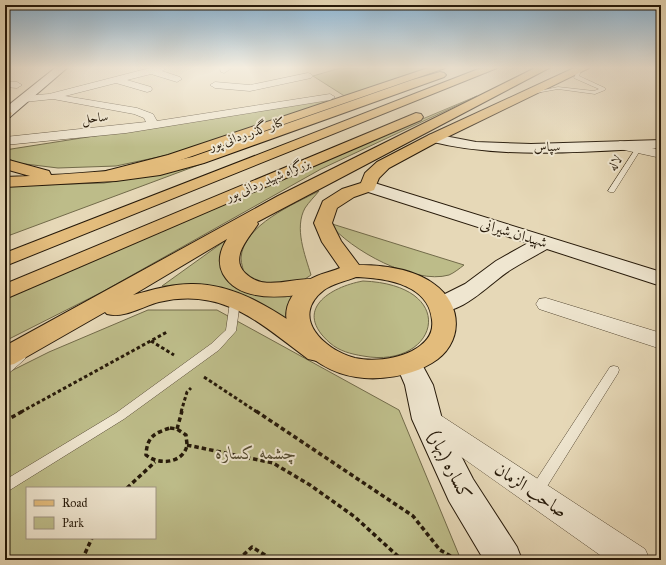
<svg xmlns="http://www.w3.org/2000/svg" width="666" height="565" font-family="'IM FELL Great Primer',Amiri,serif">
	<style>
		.green { fill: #bdbc89; stroke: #726b4a; fill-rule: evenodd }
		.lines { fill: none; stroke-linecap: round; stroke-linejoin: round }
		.lane-casing { stroke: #574a35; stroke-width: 1 }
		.street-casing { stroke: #574a35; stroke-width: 1 }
		.secondary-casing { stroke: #271a0a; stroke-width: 2 }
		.primary-casing { stroke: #271a0a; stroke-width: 2 }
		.highway-casing { stroke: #271a0a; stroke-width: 2 }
		.path-far1 { stroke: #271a0a; stroke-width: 3; stroke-dasharray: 3.5 2.5; stroke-linecap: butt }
		.path { stroke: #271a0a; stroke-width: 3.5; stroke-dasharray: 4.5 3; stroke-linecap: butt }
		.lane { fill: #efe6d0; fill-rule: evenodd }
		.street { fill: #efe6d0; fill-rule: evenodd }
		.secondary { fill: #efe6d0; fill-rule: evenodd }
		.primary { fill: #e3bc7c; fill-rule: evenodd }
		.highway { fill: #e3bc7c; fill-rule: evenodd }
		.labels { text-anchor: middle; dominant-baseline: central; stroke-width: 4; stroke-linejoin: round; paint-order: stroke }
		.far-street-label { font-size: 13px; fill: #271a0a; stroke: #efe6d0 }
		.street-label { font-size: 15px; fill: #271a0a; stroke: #efe6d0 }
		.near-park-label { font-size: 18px; font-style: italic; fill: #544b30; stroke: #efe6d0 }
		.near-street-label { font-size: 18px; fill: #271a0a; stroke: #efe6d0 }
	</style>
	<rect width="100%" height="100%" fill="#e6d8b7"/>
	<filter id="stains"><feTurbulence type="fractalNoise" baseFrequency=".005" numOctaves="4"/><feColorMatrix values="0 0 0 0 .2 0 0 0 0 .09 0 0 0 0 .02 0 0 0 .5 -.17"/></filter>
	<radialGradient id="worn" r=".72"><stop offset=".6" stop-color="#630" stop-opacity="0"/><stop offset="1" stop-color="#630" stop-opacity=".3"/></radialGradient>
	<path class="green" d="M340 68H430L346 97 313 76Z
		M477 96 321 169 102 292 5 341V295Z
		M342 99 168 155 116 166 58 168 17 163 5 157V150L317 101Z
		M220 157 5 237V186L104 183 175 171Z
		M319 191C315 196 309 202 305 208 294 228 305 255 311 275L302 281 261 284 245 277C244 271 241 264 241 258 243 225 294 204 319 191Z
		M329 223 464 265C460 268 454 273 449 275 414 285 350 250 329 223Z
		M233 235 234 284 299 292 293 331 187 286H162Z
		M363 281C462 285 438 370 363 356 351 354 339 351 330 343 292 310 330 287 363 281Z
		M148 310H217L399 410 461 560H5V374L49 352ZM27 488H155V538H27Z"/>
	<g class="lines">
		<defs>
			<path id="lane" d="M579 70 581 71 579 76 605 88V90L595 94 558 89 531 94 529 93 558 87 594 91 599 89 574 78 577 71Z
				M636 148 641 149 614 192H610L608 191Z
				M235 299 240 302 236 331 219 350 124 419 5 493V480L116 413 211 344 226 330 230 302Z
				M21 352 25 353 26 356 25 359 9 373 5 374V364L17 353Z
				M614 366 618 367 619 370 618 373 541 496 536 498 531 496 529 492 531 488 610 367Z"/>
			<path id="street" d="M150 68H167L162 71 180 77 182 79 177 82 151 74 127 80 151 87 152 89 151 91 147 92 116 83 65 96 137 108 153 114 157 121 330 94 335 97 330 100 126 133 5 145V137L146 122 144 118 134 114 53 99 24 102 19 99 24 96 49 94Z
				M220 68H232L224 73 221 72Z
				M308 73 311 74 313 76 311 78 250 91 215 88 210 85 215 82 250 85Z
				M5 81 17 82 22 85 17 88 5 87Z
				M620 141 661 150V158L615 148 614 145Z
				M546 298 661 333V349L539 309 536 304 539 299Z
				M428 410 437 413 645 549 650 560H607L419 427 415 420 419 413Z"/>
			<path id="secondary" d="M55 68H67L10 117 5 118V108Z
				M434 134 476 142 531 144 661 140V148C584 151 504 160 429 141L427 138 429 135Z
				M368 181 661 272V286L547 249C535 256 523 262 512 269 490 282 461 318 433 310L429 305 433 300 465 284 496 261 528 243 362 190 360 186 362 182Z
				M409 354 418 357 433 385 442 419 473 479 517 547 522 560H484L449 501 412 419 405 385 396 364 400 357Z"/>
			<path id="primary" d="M428 68H445L178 161 112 179 106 177 104 174 106 171 168 155Z
				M574 68H589L439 141 389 168 379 178 374 190 354 197 337 208 332 223 341 241 359 265C383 265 414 269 434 284 464 305 463 345 432 363 411 376 379 381 356 377 310 371 254 317 309 280 318 274 331 272 340 268L322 242 314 223 323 201 342 189 361 183 365 173 377 162 429 135ZM356 277C385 278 429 284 432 320 434 335 425 344 412 351 396 359 373 362 355 358 324 350 289 317 324 290 332 284 346 281 356 277Z"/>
			<path id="highway" d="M481 68H497L5 266V253Z
				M535 68H549L257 222 258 224C250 237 229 257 245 273 266 294 298 274 323 280L326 285 323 290C293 297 241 306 223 274 217 262 220 250 227 239L133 295C152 290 171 284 191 284 242 283 286 319 326 345L330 352 326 359 317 361 308 359C259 323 224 287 159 302 143 306 124 319 107 314L105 312 14 364 5 366V346L278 196Z
				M440 72 444 73 446 75 444 77 204 163 160 175 116 181 5 187V177L30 176 5 169V159L49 171 51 175C99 172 145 169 192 157L412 80Z
				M5 109 12 113 10 117 5 118Z
				M416 113 421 114 423 117 421 120 5 299V284Z"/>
		</defs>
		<use href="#lane" class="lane-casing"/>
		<use href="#street" class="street-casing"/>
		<use href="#secondary" class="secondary-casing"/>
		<use href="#primary" class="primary-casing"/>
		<use href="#highway" class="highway-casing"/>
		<path class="path-far1" d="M151 341 174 355
			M204 377 257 412
			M21 412 167 332
			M181 412 187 392 191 388"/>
		<path class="path" d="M256 411 413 516 440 550 458 560
			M5 421 23 411
			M170 428 177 429 186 435C186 438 187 442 187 445 184 463 159 466 146 455 147 437 154 433 170 428Z
			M177 429 182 411
			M187 445 273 463 310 485 355 517 402 560
			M127 488 155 462
			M82 560 92 538
			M238 560 252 547 273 560"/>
		<use href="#lane" class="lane"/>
		<use href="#street" class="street"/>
		<use href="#secondary" class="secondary"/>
		<use href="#primary" class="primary"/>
		<use href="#highway" class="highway"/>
	</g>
	<linearGradient id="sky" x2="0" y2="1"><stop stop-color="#8ab5d6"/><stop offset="0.46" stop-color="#f4eddf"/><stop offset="1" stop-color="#f4eddf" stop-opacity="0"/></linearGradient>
	<rect width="666" height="147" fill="url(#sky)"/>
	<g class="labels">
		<g class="far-street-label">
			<text transform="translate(95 118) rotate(-6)">ساحل</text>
			<text transform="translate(247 134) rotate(-19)">کنار گذر ردانی پور</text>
			<text transform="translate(547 147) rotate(-1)">سپاس</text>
			<text transform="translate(615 163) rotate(-58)">لاله</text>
			<text transform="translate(268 180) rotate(-23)">بزرگراه شهید ردانی پور</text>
		</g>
		<g class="street-label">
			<text transform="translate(514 233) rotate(17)">شهیدان شیرانی</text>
		</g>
		<g class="near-park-label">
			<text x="256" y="453">چشمه کساره</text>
		</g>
		<g class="near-street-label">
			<text transform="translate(450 465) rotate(63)">کساره (بهار)</text>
			<text transform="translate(531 490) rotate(34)">صاحب الزمان</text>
		</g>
	</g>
	<rect width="666" height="565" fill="none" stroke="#e6d8b7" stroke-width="20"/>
	<rect x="6" y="6" width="654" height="553" fill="none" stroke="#271a0a" stroke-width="2"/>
	<rect x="10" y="10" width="646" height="545" fill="none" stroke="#271a0a"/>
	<rect x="26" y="487" width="130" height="52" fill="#efe6d0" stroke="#9f9481"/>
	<rect x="34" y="500" width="20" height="6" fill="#e3bc7c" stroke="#9f9481"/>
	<text x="62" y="507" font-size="12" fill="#271a0a">Road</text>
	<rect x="34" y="517" width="20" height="12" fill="#bdbc89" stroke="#9f9481"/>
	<text x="62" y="527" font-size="12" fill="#271a0a">Park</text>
	<rect width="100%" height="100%" filter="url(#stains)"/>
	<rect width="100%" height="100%" fill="url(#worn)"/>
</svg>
